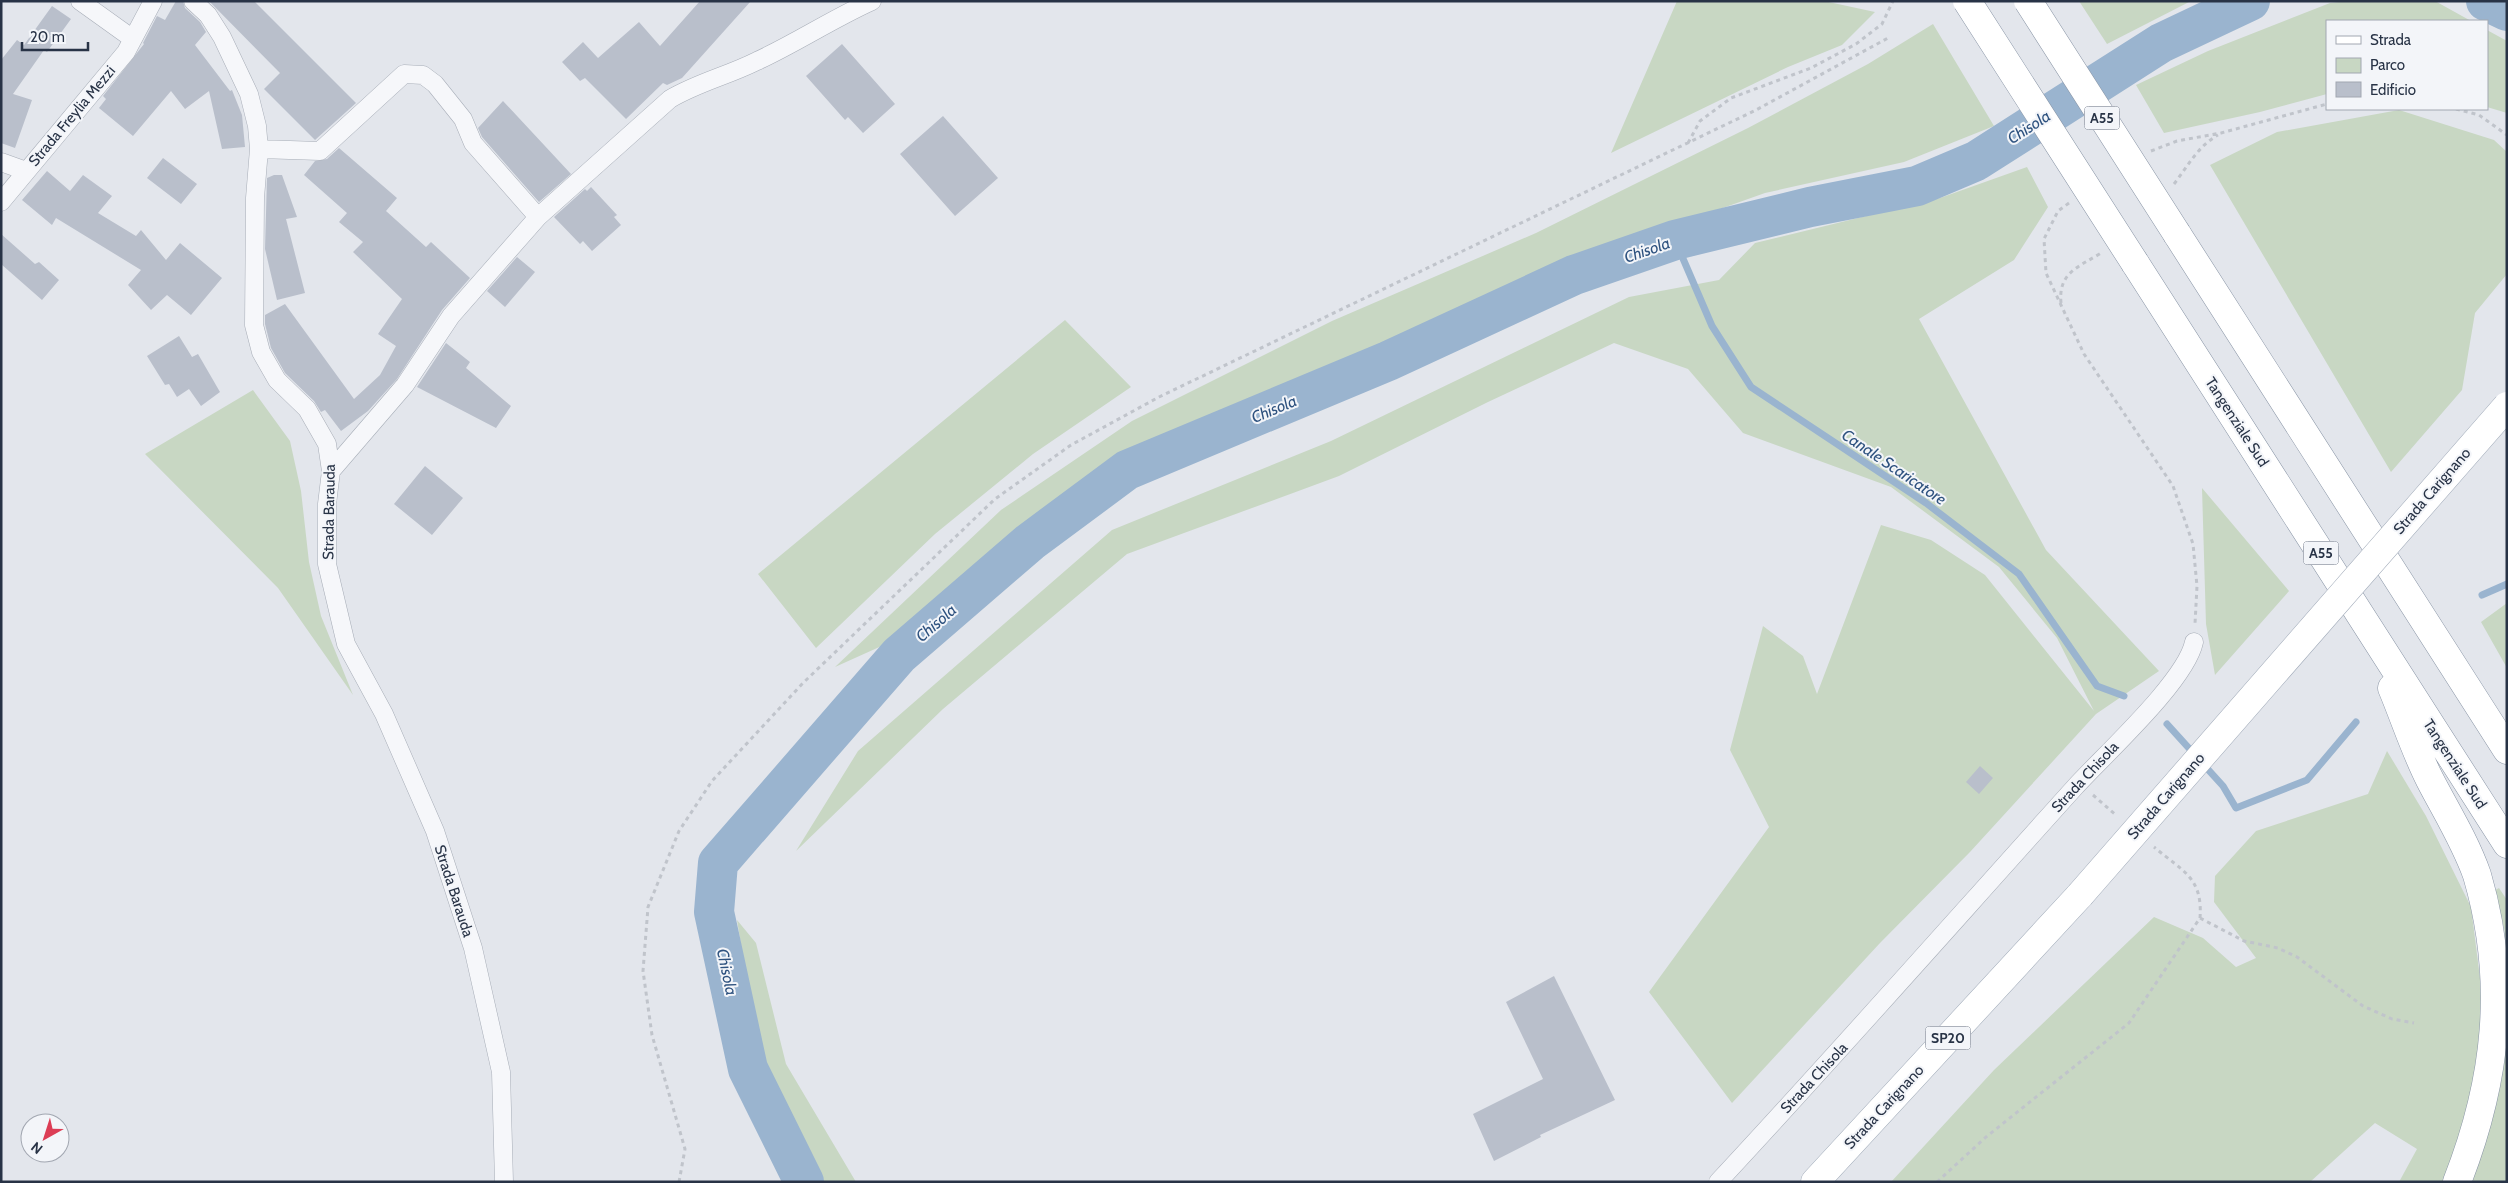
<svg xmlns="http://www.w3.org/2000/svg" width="2508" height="1183" font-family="Cabin,sans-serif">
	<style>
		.green { fill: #c8d7c3 }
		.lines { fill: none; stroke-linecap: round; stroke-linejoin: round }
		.stream { stroke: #9ab4cf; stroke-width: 7 }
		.river { stroke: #9ab4cf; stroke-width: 40 }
		.building { fill: #b9bfcb }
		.minor-casing { stroke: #a7adb7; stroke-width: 19 }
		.primary-casing { stroke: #a1abb9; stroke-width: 29 }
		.motorway-casing { stroke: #8894a5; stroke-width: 29 }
		.path { stroke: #c0c4cb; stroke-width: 3; stroke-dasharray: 4 4; stroke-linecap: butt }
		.minor { stroke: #f6f7fa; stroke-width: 18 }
		.primary { stroke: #fff; stroke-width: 28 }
		.motorway { stroke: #fff; stroke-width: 28 }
		.primary-bridge-casing { stroke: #a1abb9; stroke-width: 29; stroke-linecap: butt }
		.motorway-bridge-casing { stroke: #8894a5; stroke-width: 29; stroke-linecap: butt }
		.primary-bridge { stroke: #fff; stroke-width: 28 }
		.motorway-bridge { stroke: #fff; stroke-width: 28 }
		.labels { text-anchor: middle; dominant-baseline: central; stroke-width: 4; stroke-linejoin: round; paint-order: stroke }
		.shield { fill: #f3f5f9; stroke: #656d7c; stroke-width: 1 }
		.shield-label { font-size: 14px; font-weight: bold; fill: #283346 }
		.street-label { font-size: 15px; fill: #283346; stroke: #f3f5f9 }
		.water-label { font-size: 16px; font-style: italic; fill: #2e527f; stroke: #f3f5f9 }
	</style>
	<rect width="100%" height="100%" fill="#e3e6ec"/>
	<path class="green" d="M1677 1H1824L1875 12 1842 45 1788 67 1611 153Z
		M2079 1H2191L2107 44Z
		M2348 1H2435L2471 21H2327V94L2260 112 2164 133 2136 85 2208 51 2330 3Z
		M1933 24 1994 126 1904 162 1765 193 1548 270 1344 364 1141 445 1016 529 886 644 835 667 1001 510 1132 421 1332 321 1536 233 1748 128 1868 64Z
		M2487 30 2507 41V113L2487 107Z
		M2399 110 2494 140 2507 152V274L2475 313 2462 390 2391 472 2210 165 2277 132Z
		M2027 167 2048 207 2014 260 1919 319 2046 550 2159 671 2096 714 1970 852 1880 943 1732 1103 1649 992 1769 827 1730 750 1763 626 1803 656 1817 694 1881 525 1931 540 1985 575 2094 711 2057 638 1999 567 1891 487 1743 433 1688 369 1614 343 1488 402 1339 476 1127 554 943 709 796 851 858 751 1112 530 1331 441 1629 297 1719 280 1755 243 1940 198Z
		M1065 320 1131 387 1033 454 935 534 816 648 758 574Z
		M253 390 290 441 301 491 309 562 321 616 353 695 278 588 145 454Z
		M2202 488 2289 591 2215 675 2206 624Z
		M2507 603V668L2481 622Z
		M2387 751 2426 816 2471 907 2482 994 2479 1061 2459 1143 2444 1182H2399L2417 1149 2375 1123 2310 1182H1891L1994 1070 2154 917 2203 938 2236 967 2256 958 2214 902 2215 876 2256 831 2368 794Z
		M2499 888 2507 900V948L2504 928 2493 891Z
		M737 920 756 943 786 1064 856 1182H814L761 1067Z
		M2507 1038V1182H2468L2501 1082Z"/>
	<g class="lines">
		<path class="stream" d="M1675 240 1712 326 1751 387 1926 503 2019 574 2097 686 2124 696
			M2482 595 2507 584
			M2167 724 2196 756
			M2203 764 2223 786 2236 808 2307 780 2356 722"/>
		<path class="river" d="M2486 1 2507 11
			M804 1182 748 1069 714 912 718 863 899 655 1030 542 1127 470 1388 361 1574 275 1675 240 1810 207 1917 186 1976 161 2161 43 2250 1"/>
	</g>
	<path class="building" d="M176 1H183L185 8 200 22 206 32 195 45 230 91 232 90 242 115 245 147 222 149 209 91 185 109 171 91 133 136 99 108 106 99 103 96 144 44 143 43 157 16 165 20Z
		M209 1H254L356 103 315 140 264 89 280 73Z
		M700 1H751L682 78 667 85 663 83 626 119 585 78 580 81 562 62 583 42 598 58 639 22 660 46Z
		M52 6 71 19 47 52 44 50 13 94 32 100 15 148 1 143V60L17 40 24 45Z
		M842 44 895 104 863 133 848 117 845 120 806 76Z
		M503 101 571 174 539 202 482 137 478 128Z
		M943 116 998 178 955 216 900 154Z
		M339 148 397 198 386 211 426 247 431 242 470 278 442 310 397 379 368 411 341 431 325 410 321 412 314 401 285 373 271 348 265 324V315L285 304 354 399 380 375 396 346 378 334 402 299 353 252 363 242 339 222 347 213 304 175 315 161 327 159Z
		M163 158 197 184 181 204 147 178Z
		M47 171 70 191 83 175 112 196 98 213 136 236 141 230 166 260 180 243 222 278 191 315 167 295 151 310 128 285 141 270 56 218 52 225 22 200Z
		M274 175H282L297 217 286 219 305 293 277 300 265 249 267 178Z
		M591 187 617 215 614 217 621 225 592 251 583 241 580 244 554 217 585 189 587 191Z
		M1 234 35 264 39 262 59 280 42 300 1 264Z
		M517 257 535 272 505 307 487 291Z
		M179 336 192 357 198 354 220 392 201 406 189 389 177 397 169 384 165 385 147 356Z
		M446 343 470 362 466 368 511 406 496 428 417 387Z
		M425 466 463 498 432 535 394 504Z
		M1980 766 1993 778 1979 794 1966 782Z
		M1554 976 1615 1100 1540 1135 1541 1137 1494 1161 1473 1114 1543 1079 1506 1002Z"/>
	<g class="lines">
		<defs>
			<path id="minor" d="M80 1 133 39
				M193 1 208 15 222 37 249 94 257 126 259 149 255 198 254 325 261 352 277 380 307 409 327 444 331 471 327 504V564L346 644 384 714 435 831 473 948 501 1072 504 1182
				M259 149 320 151 404 74 423 75 435 84 463 119 473 143 538 217
				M1 162 26 171
				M1 202 126 52 153 1
				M331 471 405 385 451 316 538 217 670 99C699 82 727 76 757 61 796 43 832 19 872 1
				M1718 1182C1839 1052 1956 919 2075 787 2104 755 2186 681 2194 642"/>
			<path id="primary" d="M1815 1182 2080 895"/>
			<path id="motorway" d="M2177 234 2507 750
				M2135 263 2507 844
				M2392 688C2405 719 2415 751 2430 780 2446 811 2465 841 2477 875 2508 981 2497 1080 2457 1182"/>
		</defs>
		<use href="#minor" class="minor-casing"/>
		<use href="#primary" class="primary-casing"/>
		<use href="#motorway" class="motorway-casing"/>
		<path class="path" d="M2456 109 2479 115 2507 135
			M1688 143 1700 121 1731 98 1811 68 1856 44 1882 24 1893 1
			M2151 151 2177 141 2221 133 2327 104
			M2174 184C2188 166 2198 146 2218 135
			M2069 203 2058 211 2044 239 2046 273 2084 354 2173 486 2193 544 2197 586 2195 624
			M2061 303C2058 272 2079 267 2101 253
			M2093 795 2117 816
			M2200 918 2244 941 2278 948 2297 957 2363 1006 2392 1019 2414 1023
			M679 1182 685 1149 652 1035 643 971 648 907 679 831 712 781 803 683 995 499 1071 445 1159 397 1756 110 1888 38
			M1937 1182 1986 1137 2129 1023 2200 918C2203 877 2182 871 2154 847"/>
		<use href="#minor" class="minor"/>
		<use href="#primary" class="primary"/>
		<use href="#motorway" class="motorway"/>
		<defs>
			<path id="primary-bridge" d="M2080 895 2507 406"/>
			<path id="motorway-bridge" d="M1967 1 2135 263
				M2028 1 2177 234"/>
		</defs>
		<use href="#primary-bridge" class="primary-bridge-casing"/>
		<use href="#motorway-bridge" class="motorway-bridge-casing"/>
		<use href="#primary-bridge" class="primary-bridge"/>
		<use href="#motorway-bridge" class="motorway-bridge"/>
	</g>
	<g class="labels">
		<g class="shield">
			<rect x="2084.5" y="106.5" width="35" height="23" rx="4"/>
			<rect x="2303.5" y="541.5" width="35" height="23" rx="4"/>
			<rect x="1925.5" y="1026.5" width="45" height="23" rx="4"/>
		</g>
		<g class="shield-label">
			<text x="2102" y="118">A55</text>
			<text x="2321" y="553">A55</text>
			<text x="1948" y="1038">SP20</text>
		</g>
		<g class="street-label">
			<text transform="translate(72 116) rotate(-50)">Strada Freylia Mezzi</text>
			<text transform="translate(2237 422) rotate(57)">Tangenziale Sud</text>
			<text transform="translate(2432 491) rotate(-49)">Strada Carignano</text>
			<text transform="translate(329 512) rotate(-89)">Strada Barauda</text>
			<text transform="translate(2455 764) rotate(57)">Tangenziale Sud</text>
			<text transform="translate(2085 777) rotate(-47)">Strada Chisola</text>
			<text transform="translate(2166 796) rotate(-49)">Strada Carignano</text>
			<text transform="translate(454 891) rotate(72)">Strada Barauda</text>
			<text transform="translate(1814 1078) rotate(-47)">Strada Chisola</text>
			<text transform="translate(1884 1107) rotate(-47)">Strada Carignano</text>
		</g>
		<g class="water-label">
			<text transform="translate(2029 127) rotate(-33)">Chisola</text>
			<text transform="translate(1647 250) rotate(-19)">Chisola</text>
			<text transform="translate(1274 409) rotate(-23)">Chisola</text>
			<text transform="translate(1894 467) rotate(34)">Canale Scaricatore</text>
			<text transform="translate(936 623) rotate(-41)">Chisola</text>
			<text transform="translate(727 972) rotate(78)">Chisola</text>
		</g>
	</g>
	<rect width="2508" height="1183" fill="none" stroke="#283346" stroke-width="5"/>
	<rect x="2326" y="20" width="162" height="90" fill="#f3f5f9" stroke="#a2a7b1"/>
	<rect x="2336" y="36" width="25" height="8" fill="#ffffff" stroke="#a2a7b1"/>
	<text x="2370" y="45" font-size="15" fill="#283346">Strada</text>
	<rect x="2336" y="58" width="25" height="15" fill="#c8d7c3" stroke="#a2a7b1"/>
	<text x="2370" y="70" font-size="15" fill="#283346">Parco</text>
	<rect x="2336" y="82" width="25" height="15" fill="#b9bfcb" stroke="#a2a7b1"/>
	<text x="2370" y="95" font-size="15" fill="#283346">Edificio</text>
	<g transform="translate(45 1138) rotate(219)"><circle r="24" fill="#f3f5f9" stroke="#a2a7b1"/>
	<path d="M0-4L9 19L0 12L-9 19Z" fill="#dc3d55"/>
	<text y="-8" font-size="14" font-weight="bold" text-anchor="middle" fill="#283346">N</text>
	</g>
	<path d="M22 42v8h66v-8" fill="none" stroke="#283346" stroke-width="2.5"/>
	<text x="30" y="42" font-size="15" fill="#283346" stroke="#f3f5f9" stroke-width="4" paint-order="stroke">20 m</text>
</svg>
